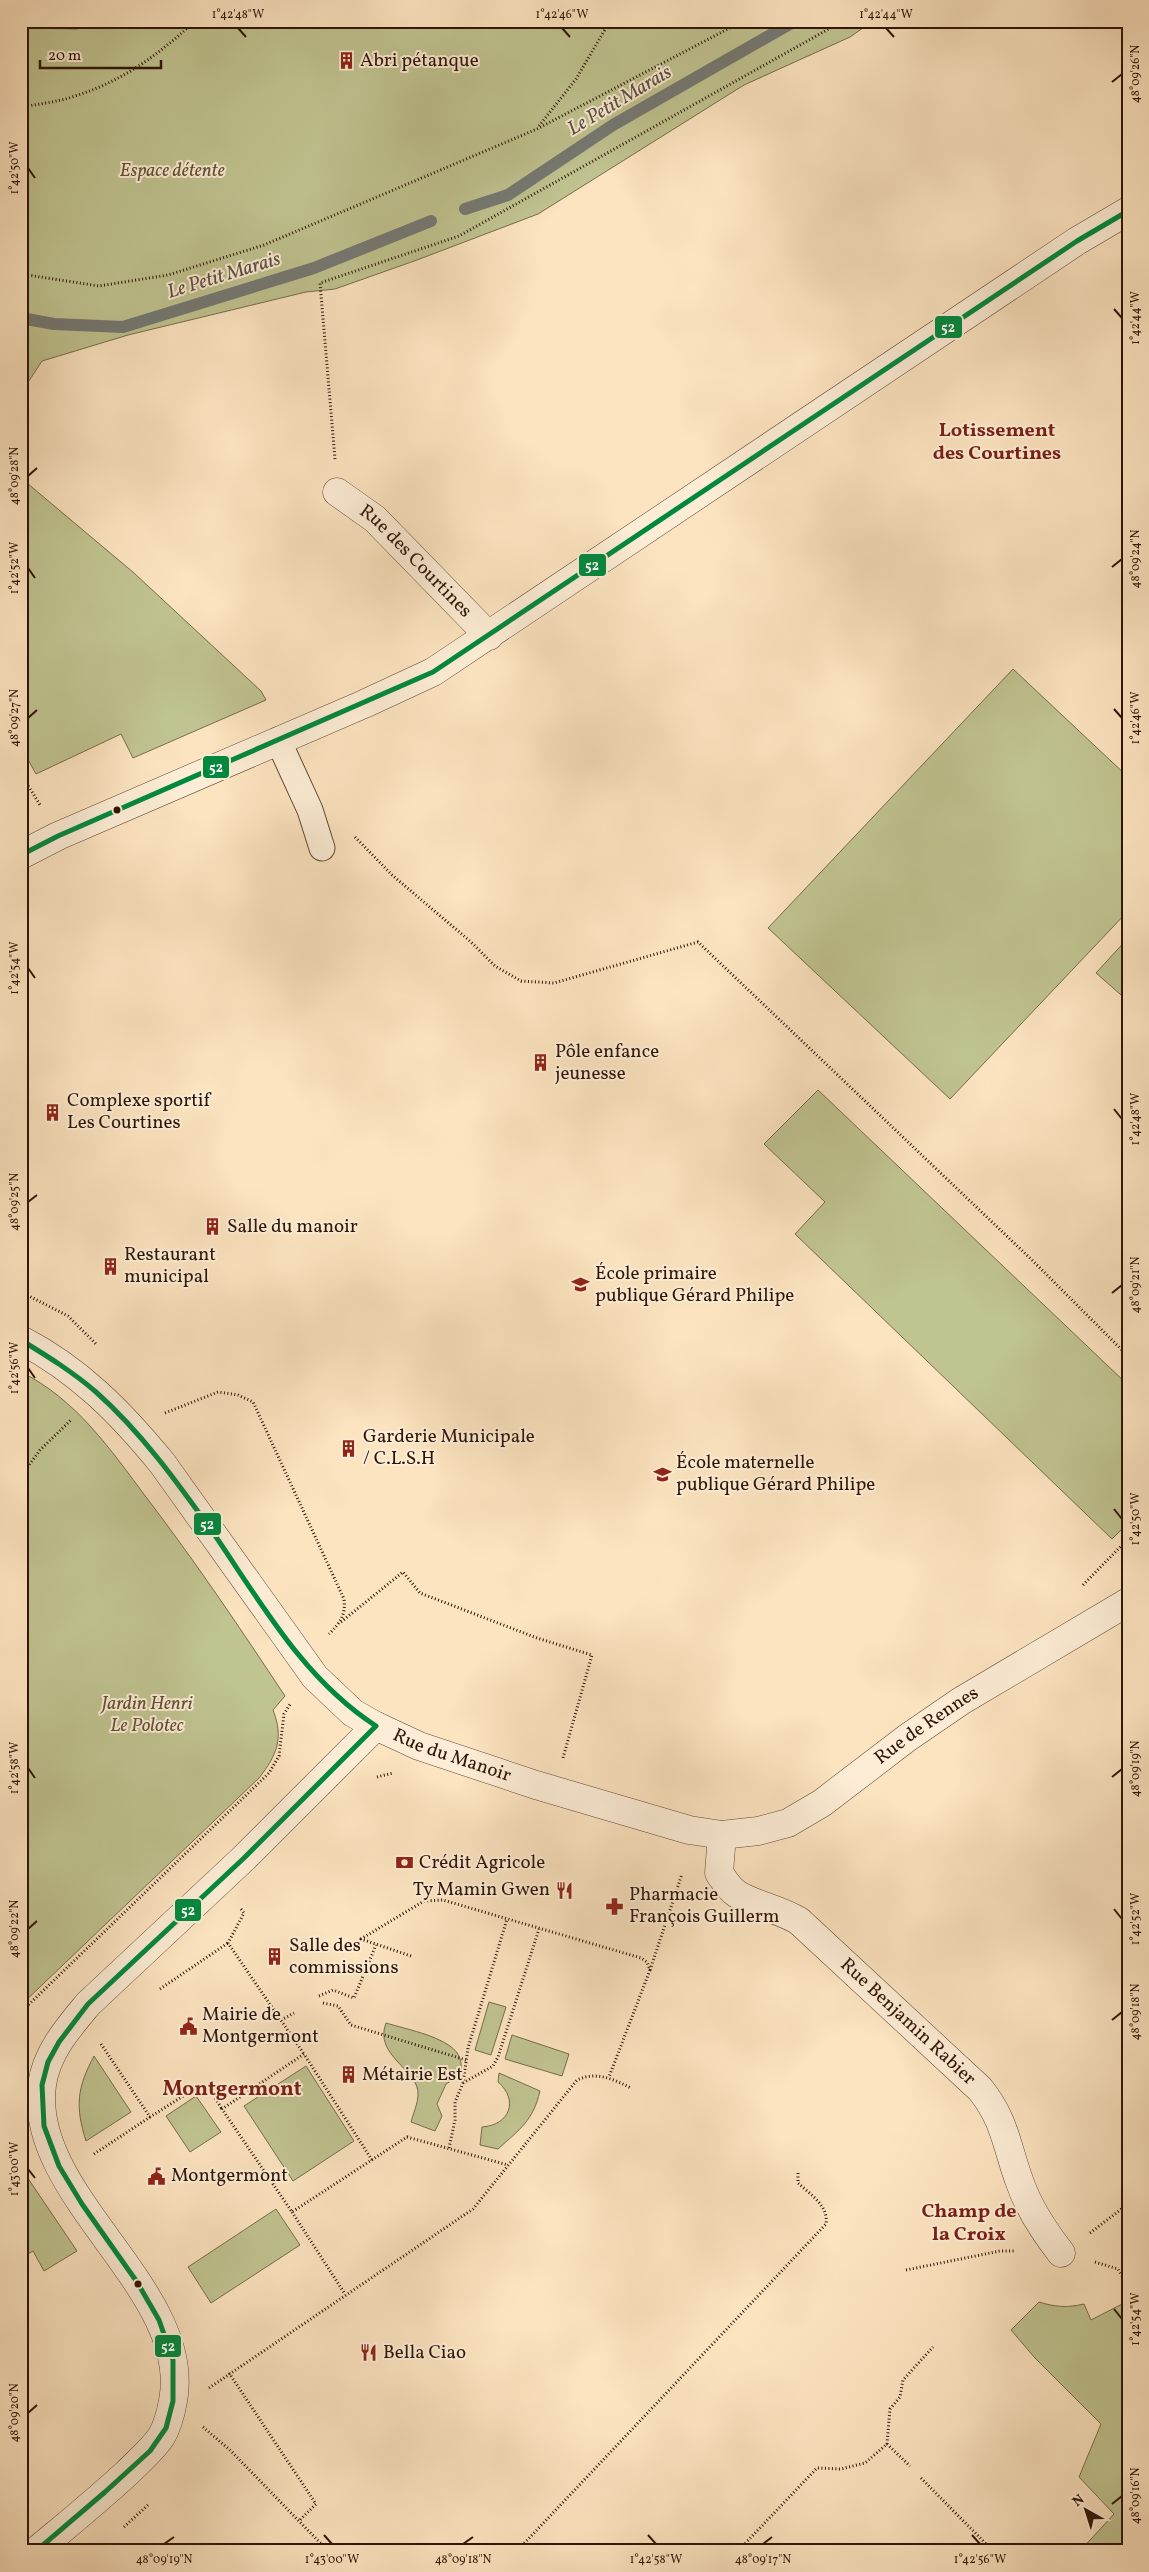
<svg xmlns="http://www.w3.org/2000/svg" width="1149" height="2572" font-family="Vollkorn,serif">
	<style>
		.green { fill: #c0c491; stroke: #776c4c }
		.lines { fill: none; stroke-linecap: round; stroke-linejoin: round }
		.stream { stroke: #757974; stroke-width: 12 }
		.service-casing { stroke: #624834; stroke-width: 27 }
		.minor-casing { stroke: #624834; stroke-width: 29 }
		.tertiary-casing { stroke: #624834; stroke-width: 29 }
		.path { stroke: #2e1406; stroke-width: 3; stroke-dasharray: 1 2.5; stroke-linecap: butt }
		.service { stroke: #fdedd6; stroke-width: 25 }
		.minor { stroke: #fdedd6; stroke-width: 28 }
		.tertiary { stroke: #fdedd6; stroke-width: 28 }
		.bus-1-casing { stroke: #fdedd6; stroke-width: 9 }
		.bus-1 { stroke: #00893e; stroke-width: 5 }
		.ticks { fill: none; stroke: #2e1406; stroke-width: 2 }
		.bus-dot { fill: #2e1406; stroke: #fdedd6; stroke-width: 2 }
		.labels { text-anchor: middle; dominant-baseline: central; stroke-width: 4; stroke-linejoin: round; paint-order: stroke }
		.poi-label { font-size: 19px; fill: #2e1406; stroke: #fdedd6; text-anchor: start }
		.park-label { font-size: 19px; font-style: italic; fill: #615237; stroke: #fdedd6 }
		.street-label { font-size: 19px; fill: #2e1406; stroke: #fdedd6 }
		.water-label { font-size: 20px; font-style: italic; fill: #574f46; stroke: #fdedd6 }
		.neighbourhood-label { font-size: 20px; font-weight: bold; fill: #7a1f14; stroke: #fdedd6 }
		.quarter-label { font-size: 21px; font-weight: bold; fill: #7a1f14; stroke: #fdedd6 }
		.line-badge { stroke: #fdedd6; stroke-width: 2 }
		.badge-label { font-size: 14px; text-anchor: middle; font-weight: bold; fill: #fff }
		.neatline { fill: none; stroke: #2e1406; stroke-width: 2 }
		.ticks-label { font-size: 12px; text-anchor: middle; fill: #2e1406 }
	</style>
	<rect width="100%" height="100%" fill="#fce4c0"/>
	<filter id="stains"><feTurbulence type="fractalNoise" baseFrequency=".004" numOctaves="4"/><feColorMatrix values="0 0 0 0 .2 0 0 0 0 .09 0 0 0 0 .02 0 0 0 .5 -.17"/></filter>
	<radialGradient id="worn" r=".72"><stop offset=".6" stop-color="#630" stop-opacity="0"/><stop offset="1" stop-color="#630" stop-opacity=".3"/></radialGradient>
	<path class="green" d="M90 21H873L850 37 744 85 538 214 417 260 335 289 306 292 128 335 42 361 21 393V28L77 29Z
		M21 478 134 573 261 691 266 700 133 758 121 734 36 774 21 747Z
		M1013 669 1128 777V911L950 1099 768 928Z
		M1128 938V1001L1096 973Z
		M818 1090 1128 1385V1523L1112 1539 795 1234 825 1202 764 1144Z
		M21 1372C76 1399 111 1450 146 1497 195 1561 240 1628 285 1696L273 1710C284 1738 277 1755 259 1778L21 2005Z
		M489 2002 506 2007 491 2055 475 2050Z
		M386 2023C405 2029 455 2038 460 2059 462 2064 461 2070 461 2075L446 2084 437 2104 442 2116 435 2131 411 2122C413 2114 418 2103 418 2095 420 2070 373 2056 386 2023Z
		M512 2035 569 2054 562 2076 505 2059Z
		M94 2056 131 2112 86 2141C75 2106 77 2088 94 2056Z
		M306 2066 354 2141 293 2181 244 2106Z
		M499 2073 540 2091C533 2121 520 2129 498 2149L480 2145 482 2127C510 2125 519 2100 498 2082Z
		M196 2096 221 2132 190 2152 166 2116Z
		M21 2168 77 2251 44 2271 33 2251 21 2258Z
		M276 2209 300 2245 211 2303 188 2267Z
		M1128 2301V2551H1080L1114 2514 1079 2477 1101 2424 1035 2358 1011 2330 1039 2302C1055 2307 1067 2308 1084 2304L1091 2320Z"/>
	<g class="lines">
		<path class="stream" d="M465 209 508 195 613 125 795 21
			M21 318 54 324 123 327 314 268 431 221"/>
		<defs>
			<path id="service" d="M278 740 310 810 322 848
				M21 2107 40 2110"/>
			<g id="minor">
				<path id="s1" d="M337 492 375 519 489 636"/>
				<path id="s2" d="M722 1835 719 1873C724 1880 729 1889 737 1894 755 1905 779 1909 799 1921L980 2089C1005 2120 1006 2144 1019 2180 1028 2207 1043 2230 1061 2253"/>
			</g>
			<g id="tertiary">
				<path d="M21 855 58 836 364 704 433 672 1077 241 1128 211"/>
				<path id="s3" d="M21 1340C79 1370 121 1413 162 1463L315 1677 353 1713 376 1726 419 1746 536 1785 689 1830 722 1835 758 1831 788 1823 822 1803 907 1738 961 1701 1128 1602"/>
				<path d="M36 2551C67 2525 98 2500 128 2472 139 2461 152 2450 161 2437 168 2426 171 2412 173 2401 194 2290 27 2196 42 2085 46 2053 68 2028 88 2004L244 1858 376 1726"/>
			</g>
		</defs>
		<use href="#service" class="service-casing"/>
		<use href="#minor" class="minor-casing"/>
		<use href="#tertiary" class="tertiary-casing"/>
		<path class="path" d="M21 107C39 104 58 102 75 96 123 81 158 55 195 21
			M539 126 576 79 610 21
			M21 274 99 286 168 275 264 245 537 129 743 21
			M335 459 320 283 459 236 843 21
			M21 774 40 805
			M355 837 392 875 471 942 495 966 521 981 554 983 698 942 1033 1261 1128 1356
			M21 1292 68 1316 96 1344
			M165 1413 218 1392 238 1395 253 1402 344 1599C346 1615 340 1623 329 1634
			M21 1476 40 1450 72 1419
			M1083 1585 1128 1539
			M341 1622 403 1572 420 1593 537 1638 592 1655 563 1758
			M377 1777 393 1773
			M241 1909 244 1913 228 1943 304 2054
			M411 1956 361 1939 424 1901 443 1900 641 1958 647 1962 650 1970 609 2077
			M650 1970 682 1874
			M160 1989 228 1943
			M319 1996 333 1990 354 1998 376 1945
			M323 2003 338 2006 351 2025 466 2060
			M21 2012 269 1773 279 1756 284 1714 291 1703
			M281 2020 294 2013
			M101 2044 150 2117 199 2086 209 2088 222 2109
			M463 2083 493 2066 498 2057 539 1929
			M449 2148 455 2120V2102L463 2083 468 2048 507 1919
			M94 2154 150 2117
			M372 2160 304 2054 222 2109 292 2212 407 2137 508 2165
			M292 2212 345 2294
			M1090 2233 1128 2204
			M1095 2262 1118 2269 1128 2286
			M906 2270 1000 2251H1015
			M229 2373 316 2504 299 2521
			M209 2388 473 2209 577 2080C596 2071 613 2079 631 2088
			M203 2427 231 2451 328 2551
			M887 2444 910 2466
			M921 2478 993 2551
			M124 2527 149 2504
			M517 2551 826 2224C829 2206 810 2194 798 2183V2172
			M738 2551 817 2468 841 2469 865 2463 887 2444 890 2409 900 2397 903 2380 933 2347"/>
		<use href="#service" class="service"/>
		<use href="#minor" class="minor"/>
		<use href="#tertiary" class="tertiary"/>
		<defs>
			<path id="bus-1" d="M21 855 58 836 433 672 1077 241 1128 211
				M21 1340C47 1356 73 1372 96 1392 141 1432 177 1482 212 1531 260 1601 303 1679 376 1726
				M36 2551 105 2492 150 2451 166 2428 173 2401V2360L159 2320 137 2282 82 2204 59 2166 44 2126 42 2085 48 2062 59 2042 88 2004 244 1858 376 1726"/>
		</defs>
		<use href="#bus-1" class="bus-1-casing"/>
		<use href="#bus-1" class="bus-1"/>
	</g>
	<path class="ticks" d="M238 28 246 37M562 28 570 37M886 28 894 37M1112 82 1122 74M28 168 35 178M1114 309 1122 318M28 476 37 468M1112 567 1122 559M28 568 35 578M1114 709 1122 718M28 718 37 710M28 968 35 978M1114 1109 1122 1119M28 1202 37 1195M1112 1293 1122 1285M28 1368 35 1378M1114 1509 1122 1519M28 1768 35 1778M1112 1777 1122 1769M1114 1909 1122 1919M28 1929 37 1921M1112 2020 1122 2012M28 2169 35 2178M1114 2309 1122 2319M28 2413 37 2405M1112 2504 1122 2496M324 2535 332 2544M648 2535 656 2544M972 2535 980 2544M164 2544 174 2537M463 2544 473 2537M763 2544 772 2537"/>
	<defs>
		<symbol id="building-bare" viewBox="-9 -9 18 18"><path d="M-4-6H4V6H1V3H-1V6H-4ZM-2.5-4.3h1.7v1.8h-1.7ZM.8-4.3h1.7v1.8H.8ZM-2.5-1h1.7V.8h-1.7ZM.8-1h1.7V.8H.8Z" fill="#8f2418" stroke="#fdedd6" stroke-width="2.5" paint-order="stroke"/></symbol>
		<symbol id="school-bare" viewBox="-9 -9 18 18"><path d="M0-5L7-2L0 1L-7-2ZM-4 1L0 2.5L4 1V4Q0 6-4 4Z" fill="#8f2418" stroke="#fdedd6" stroke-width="2.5" paint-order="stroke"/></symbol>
		<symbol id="bank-bare" viewBox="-9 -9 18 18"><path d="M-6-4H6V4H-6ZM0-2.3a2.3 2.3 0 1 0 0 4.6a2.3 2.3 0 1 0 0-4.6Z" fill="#8f2418" stroke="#fdedd6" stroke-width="2.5" paint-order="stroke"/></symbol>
		<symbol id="restaurant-bare" viewBox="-9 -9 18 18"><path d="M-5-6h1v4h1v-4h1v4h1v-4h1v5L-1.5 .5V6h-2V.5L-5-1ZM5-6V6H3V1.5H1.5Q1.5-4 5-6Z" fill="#8f2418" stroke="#fdedd6" stroke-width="2.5" paint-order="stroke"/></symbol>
		<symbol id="pharmacy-bare" viewBox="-9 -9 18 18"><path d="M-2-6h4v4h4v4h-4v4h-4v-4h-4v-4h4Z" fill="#8f2418" stroke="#fdedd6" stroke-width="2.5" paint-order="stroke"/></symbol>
		<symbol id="civic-bare" viewBox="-9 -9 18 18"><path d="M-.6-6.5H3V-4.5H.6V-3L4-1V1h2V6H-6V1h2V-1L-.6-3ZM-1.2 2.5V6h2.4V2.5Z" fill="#8f2418" stroke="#fdedd6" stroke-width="2.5" paint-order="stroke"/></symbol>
	</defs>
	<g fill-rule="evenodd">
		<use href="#building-bare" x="334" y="48" width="25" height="25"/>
		<use href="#building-bare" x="528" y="1050" width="25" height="25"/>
		<use href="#building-bare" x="40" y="1100" width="25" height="25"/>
		<use href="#building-bare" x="200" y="1214" width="25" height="25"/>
		<use href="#building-bare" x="98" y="1254" width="25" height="25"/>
		<use href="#school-bare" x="568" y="1272" width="25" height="25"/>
		<use href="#building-bare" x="336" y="1436" width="25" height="25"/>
		<use href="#school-bare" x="650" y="1462" width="25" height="25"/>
		<use href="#bank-bare" x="392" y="1850" width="25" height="25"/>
		<use href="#restaurant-bare" x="552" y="1878" width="25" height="25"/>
		<use href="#pharmacy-bare" x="602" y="1894" width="25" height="25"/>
		<use href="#building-bare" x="262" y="1944" width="25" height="25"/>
		<use href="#civic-bare" x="176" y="2014" width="25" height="25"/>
		<use href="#building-bare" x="336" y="2062" width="25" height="25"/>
		<use href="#civic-bare" x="144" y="2164" width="25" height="25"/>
		<use href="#restaurant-bare" x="356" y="2340" width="25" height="25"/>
	</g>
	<g class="bus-dot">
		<circle cx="117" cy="810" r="4.5"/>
		<circle cx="138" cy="2284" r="4.5"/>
	</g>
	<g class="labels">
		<g class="poi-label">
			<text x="360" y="61">Abri pétanque</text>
			<text x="555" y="1052">Pôle enfance<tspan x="555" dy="22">jeunesse</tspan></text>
			<text x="67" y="1101">Complexe sportif<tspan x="67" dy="22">Les Courtines</tspan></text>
			<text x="227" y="1227">Salle du manoir</text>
			<text x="124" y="1255">Restaurant<tspan x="124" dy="22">municipal</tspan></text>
			<text x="595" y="1274">École primaire<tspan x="595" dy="22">publique Gérard Philipe</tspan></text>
			<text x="363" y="1437">Garderie Municipale<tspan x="363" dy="22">/ C.L.S.H</tspan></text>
			<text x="676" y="1463">École maternelle<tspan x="676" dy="22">publique Gérard Philipe</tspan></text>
			<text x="419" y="1863">Crédit Agricole</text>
			<text x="550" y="1890" text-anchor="end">Ty Mamin Gwen</text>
			<text x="629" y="1895">Pharmacie<tspan x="629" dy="22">François Guillerm</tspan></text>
			<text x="289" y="1946">Salle des<tspan x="289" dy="22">commissions</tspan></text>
			<text x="202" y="2015">Mairie de<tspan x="202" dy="22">Montgermont</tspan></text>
			<text x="362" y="2075">Métairie Est</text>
			<text x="171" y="2176">Montgermont</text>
			<text x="383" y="2353">Bella Ciao</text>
		</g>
		<g class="park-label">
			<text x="172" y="171">Espace détente</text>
			<text x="147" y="1704">Jardin Henri<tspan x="147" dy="22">Le Polotec</tspan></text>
		</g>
		<g class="street-label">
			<text stroke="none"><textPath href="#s1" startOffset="105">Rue des Courtines</textPath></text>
			<text stroke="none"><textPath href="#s3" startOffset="1131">Rue de Rennes</textPath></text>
			<text stroke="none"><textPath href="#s3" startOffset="612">Rue du Manoir</textPath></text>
			<text stroke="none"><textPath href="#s2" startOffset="282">Rue Benjamin Rabier</textPath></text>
		</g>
		<g class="water-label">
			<text transform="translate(620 101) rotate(-31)">Le Petit Marais</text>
			<text transform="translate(224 276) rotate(-17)">Le Petit Marais</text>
		</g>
		<g class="neighbourhood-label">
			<text x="997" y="431">Lotissement<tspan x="997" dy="23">des Courtines</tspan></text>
			<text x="969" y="2212">Champ de<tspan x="969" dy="23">la Croix</tspan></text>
		</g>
		<g class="quarter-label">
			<text x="232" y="2089">Montgermont</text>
		</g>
	</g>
	<g class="line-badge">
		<rect x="934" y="315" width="29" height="24" rx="5" fill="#00893e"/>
		<rect x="578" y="553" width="29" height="24" rx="5" fill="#00893e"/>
		<rect x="202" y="755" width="28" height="24" rx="5" fill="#00893e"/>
		<rect x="193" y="1512" width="29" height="24" rx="5" fill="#00893e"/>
		<rect x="174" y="1898" width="28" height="24" rx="5" fill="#00893e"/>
		<rect x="154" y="2334" width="28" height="24" rx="5" fill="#00893e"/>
	</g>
	<g class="badge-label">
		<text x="948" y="332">52</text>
		<text x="592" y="570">52</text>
		<text x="216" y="772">52</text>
		<text x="207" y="1529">52</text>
		<text x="188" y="1915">52</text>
		<text x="168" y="2351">52</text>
	</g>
	<rect width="1149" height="2572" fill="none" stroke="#fce4c0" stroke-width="55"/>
	<g transform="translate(1086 2510) rotate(321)" stroke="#fdedd6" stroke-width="4" paint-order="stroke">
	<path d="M0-4L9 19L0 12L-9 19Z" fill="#2e1406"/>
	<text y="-8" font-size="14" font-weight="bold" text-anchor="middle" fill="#2e1406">N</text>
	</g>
	<path d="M40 60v8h121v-8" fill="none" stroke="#2e1406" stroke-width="2.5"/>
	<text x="48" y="60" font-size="15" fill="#2e1406" stroke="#fdedd6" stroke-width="4" paint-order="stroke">20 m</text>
	<rect x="28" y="28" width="1094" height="2516" class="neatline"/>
	<g class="ticks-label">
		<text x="238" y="18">1°42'48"W</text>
		<text x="562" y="18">1°42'46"W</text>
		<text x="886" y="18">1°42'44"W</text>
		<text transform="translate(1135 74) rotate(-90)" y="4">48°09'26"N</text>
		<text transform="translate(14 168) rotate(-90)" y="4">1°42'50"W</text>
		<text transform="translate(1135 318) rotate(-90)" y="4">1°42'44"W</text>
		<text transform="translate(14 476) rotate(-90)" y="4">48°09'28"N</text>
		<text transform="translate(1135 559) rotate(-90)" y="4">48°09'24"N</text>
		<text transform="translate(14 568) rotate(-90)" y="4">1°42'52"W</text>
		<text transform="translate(14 718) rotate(-90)" y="4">48°09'27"N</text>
		<text transform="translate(1135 718) rotate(-90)" y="4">1°42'46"W</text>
		<text transform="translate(14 968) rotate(-90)" y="4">1°42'54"W</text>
		<text transform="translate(1135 1119) rotate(-90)" y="4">1°42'48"W</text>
		<text transform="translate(14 1202) rotate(-90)" y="4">48°09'25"N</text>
		<text transform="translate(1135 1285) rotate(-90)" y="4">48°09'21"N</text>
		<text transform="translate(14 1368) rotate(-90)" y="4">1°42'56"W</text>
		<text transform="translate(1135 1519) rotate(-90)" y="4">1°42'50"W</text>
		<text transform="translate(14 1768) rotate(-90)" y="4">1°42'58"W</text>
		<text transform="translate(1135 1769) rotate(-90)" y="4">48°09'19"N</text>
		<text transform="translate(1135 1919) rotate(-90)" y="4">1°42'52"W</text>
		<text transform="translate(14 1929) rotate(-90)" y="4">48°09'22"N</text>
		<text transform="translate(1135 2012) rotate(-90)" y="4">48°09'18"N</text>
		<text transform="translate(14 2169) rotate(-90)" y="4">1°43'00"W</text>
		<text transform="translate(1135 2319) rotate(-90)" y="4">1°42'54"W</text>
		<text transform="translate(14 2413) rotate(-90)" y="4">48°09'20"N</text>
		<text transform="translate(1135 2496) rotate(-90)" y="4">48°09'16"N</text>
		<text x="164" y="2563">48°09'19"N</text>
		<text x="332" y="2563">1°43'00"W</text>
		<text x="463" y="2563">48°09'18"N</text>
		<text x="656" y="2563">1°42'58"W</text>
		<text x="763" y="2563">48°09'17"N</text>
		<text x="980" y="2563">1°42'56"W</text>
	</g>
	<rect width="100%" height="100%" filter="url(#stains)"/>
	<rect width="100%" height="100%" fill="url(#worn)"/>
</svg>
